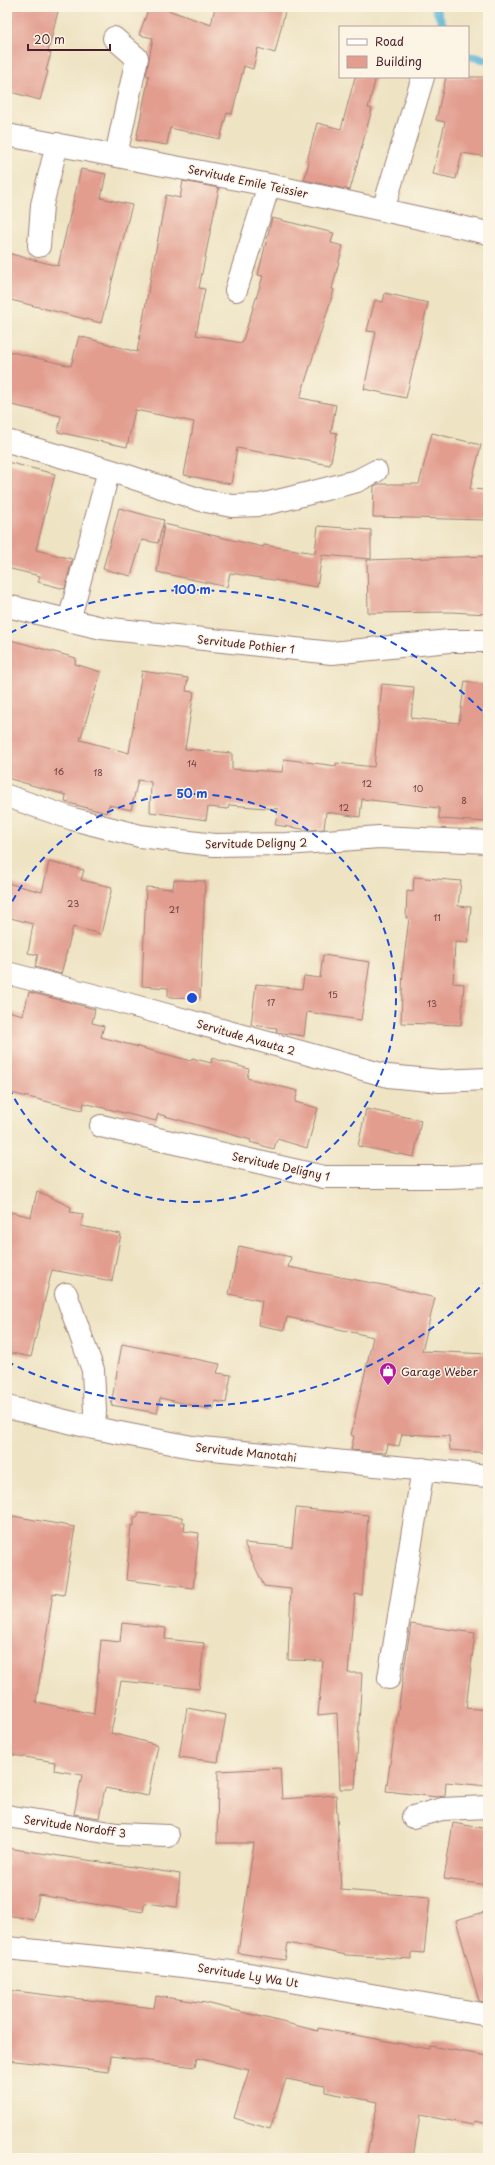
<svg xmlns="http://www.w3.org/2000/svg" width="495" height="2165" font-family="'Playpen Sans',sans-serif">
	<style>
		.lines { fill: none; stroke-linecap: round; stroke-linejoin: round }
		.stream { stroke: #57b2d4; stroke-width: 8 }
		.building { fill: #e29d8f }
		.street-casing { stroke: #9c8177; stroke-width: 24 }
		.street { stroke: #fff; stroke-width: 22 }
		.ring { fill: none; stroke: #1d4ed8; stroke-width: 2; stroke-dasharray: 7 5 }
		.labels { text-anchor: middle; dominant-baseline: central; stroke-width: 3; stroke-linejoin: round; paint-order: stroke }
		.number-label { font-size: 9px; fill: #703e44 }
		.street-label { font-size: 11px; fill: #4a1f2b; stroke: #fcf5e5 }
		.poi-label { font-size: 11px; fill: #4a1f2b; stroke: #fcf5e5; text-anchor: start }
		.centre { fill: #1d4ed8; stroke: #fcf5e5; stroke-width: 2 }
		.ring-label { font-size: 12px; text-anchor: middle; font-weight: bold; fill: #1d4ed8; stroke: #fcf5e5; stroke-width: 3; stroke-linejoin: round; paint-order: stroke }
	</style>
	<rect width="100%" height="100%" fill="#fcf5e5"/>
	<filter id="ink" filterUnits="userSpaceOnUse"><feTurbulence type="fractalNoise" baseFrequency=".025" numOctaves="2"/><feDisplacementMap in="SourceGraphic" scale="8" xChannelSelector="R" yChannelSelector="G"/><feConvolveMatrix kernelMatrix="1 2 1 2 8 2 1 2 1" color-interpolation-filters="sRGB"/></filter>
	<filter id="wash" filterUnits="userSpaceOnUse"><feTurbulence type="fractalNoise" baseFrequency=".012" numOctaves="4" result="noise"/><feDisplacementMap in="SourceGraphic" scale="16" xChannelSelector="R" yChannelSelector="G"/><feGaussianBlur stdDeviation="0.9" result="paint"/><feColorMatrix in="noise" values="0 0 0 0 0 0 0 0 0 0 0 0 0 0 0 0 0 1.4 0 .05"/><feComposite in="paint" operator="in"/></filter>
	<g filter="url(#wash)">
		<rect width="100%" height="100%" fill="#eee3c3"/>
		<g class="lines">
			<path class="stream" d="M435 7 444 27
				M468 56 488 60"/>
		</g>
		<g id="blocks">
			<path class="building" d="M7 7H59L48 52 51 53 46 71H48L40 100 7 91Z
				M149 7H159L211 25 215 7H286L275 53 258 48 253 69 244 66 232 114 227 113 220 139 170 128 167 145 136 140 149 76 146 75 153 38 139 35Z
				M355 77H376L368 108 372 109 350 190 304 180 309 162 307 161 317 123 341 129Z
				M446 77H488V157L462 153 456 179 433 174 445 122 436 120Z
				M81 169 106 174 101 198 132 205 101 323 7 299V253L58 266Z
				M183 181 219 188 199 288 205 289 196 335 242 343 263 276 258 275 272 218 334 233 331 243 343 246 332 289 334 290 300 398 336 405 331 432 337 433 330 465 237 448 231 484 184 475 194 422 135 410 127 447 58 432 61 416 7 404V351L71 366 79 336 137 352 166 195 180 198Z
				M385 293 428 303 406 398 364 389 376 332 367 331 375 300 383 302Z
				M432 433 481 445 470 489 486 490 485 520 373 517 374 486 379 484H419Z
				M7 462 55 474 36 550 72 559 65 589 38 582 40 576 7 568Z
				M119 508 164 520 158 543 142 540 131 576 103 569Z
				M164 524 263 547 264 545 315 553 318 526 371 530V559L322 555 317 587 230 573 227 587 157 572Z
				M488 556V614L451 612 368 613 367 560Z
				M7 639 76 658 75 664 101 672 80 740 129 753 142 671 188 678 186 691 194 692 185 749 232 753V769L282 772 284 759 336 766V763L374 767 382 684 414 687 411 718 459 723 465 681 488 685V822L439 819V808L362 799 360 817 326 812 324 829 310 830 275 825 278 809 229 805 228 809 208 807 206 820 150 812 151 782 138 780 131 810 109 805 106 813 65 802 66 795 7 778Z
				M49 862 84 870 81 880 112 887 101 934 73 927 61 974 35 967 38 955 28 953 33 924 7 917V883L42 892Z
				M414 877 461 881 458 906 471 907 468 943 455 942 453 983 464 984 461 1025 401 1023 403 967 409 918H406L407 891 413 892Z
				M174 880 205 881 200 998 168 997V988L142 986 146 887 173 889Z
				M323 955 370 962 361 1020 307 1012 304 1036 276 1032 277 1028 251 1025 256 984 302 989 304 976 320 978Z
				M29 992 95 1009 92 1023 104 1026 101 1037 191 1061 192 1058 211 1063 212 1058 249 1069 247 1078 298 1091 295 1102 318 1108 307 1148 277 1139 274 1149 250 1142 251 1140 158 1114 156 1121 84 1103 82 1110 7 1092V1011L23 1015Z
				M366 1109 421 1120 414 1157 358 1146Z
				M37 1191 71 1207 70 1212 83 1214 81 1226 121 1234 112 1281 52 1270 31 1357 7 1352V1211L31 1217Z
				M239 1246 291 1257 288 1267 388 1286 435 1298 422 1351 488 1354V1453L450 1450 449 1436 402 1434 399 1446 388 1444 386 1453 351 1450 354 1436 351 1435 373 1337 287 1317 284 1330 258 1325 262 1301 229 1294Z
				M122 1344 220 1364 217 1373 231 1375 226 1403 215 1401 213 1410 160 1398 157 1413 111 1405Z
				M296 1508 368 1515 362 1595 355 1594 348 1673H362L355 1789H340L337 1713 318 1715 323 1661 288 1660 291 1589 264 1586 244 1543 292 1547Z
				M138 1513 182 1517V1522H185L184 1531 199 1533 193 1588 126 1580 131 1525 134 1526V1517H138Z
				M7 1515 75 1527 64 1595 53 1593 36 1702 94 1714 101 1640 120 1642 122 1623 166 1628 165 1639 204 1643 199 1689 121 1681 111 1733 158 1745 148 1796 105 1788 99 1818 74 1814 82 1775 54 1770 55 1762 7 1754Z
				M411 1624 475 1633 466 1708 488 1710V1786L446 1782 445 1796 437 1797 386 1791Z
				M187 1708 226 1715 218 1762 179 1757Z
				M280 1768 282 1799 336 1795 341 1890 430 1897 424 1953 412 1952V1959L346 1955 288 1943 285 1960 238 1953 254 1843H217L218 1771Z
				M453 1823 488 1829V1885L444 1879Z
				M7 1848 180 1874 177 1907 145 1903 143 1912 39 1895 34 1920 7 1915Z
				M488 1911V2002L479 2001 456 1920Z
				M7 1990 154 2008 156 1996 206 2003 318 2031V2028L429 2049 430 2046 488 2056V2124L474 2121 473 2125 420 2115 413 2158H366L378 2102 325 2092V2086L286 2079 270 2129 234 2118 249 2070 197 2058 195 2067 111 2056 109 2072 7 2060Z"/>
		</g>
	</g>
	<g filter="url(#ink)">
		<use href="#blocks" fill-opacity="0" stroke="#9c8177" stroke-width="1"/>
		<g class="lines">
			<defs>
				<path id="street" d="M114 38 137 58 116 155
					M7 135 269 185 488 233
					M383 210 423 77
					M39 246 42 205 57 144
					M236 290 269 185
					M7 441 109 470 69 621
					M109 470 201 500 232 506 260 505 286 499 357 481 376 471
					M7 606 102 628 332 653 449 641H488
					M7 796 73 819 140 836 214 845 287 844 379 837 488 842
					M7 973 120 1002 388 1076 440 1081 488 1079
					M101 1126 324 1177H449L488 1175
					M66 1294 93 1370 95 1411 94 1428
					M7 1407 94 1428 192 1447 488 1476
					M389 1678 423 1469
					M7 1816 117 1834 168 1836
					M413 1817 442 1809 488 1807
					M7 1948 167 1964 255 1975 488 2015"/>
			</defs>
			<use href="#street" class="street-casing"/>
			<use href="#street" class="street"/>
		</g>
	</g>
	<g class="ring">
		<path d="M7 912A204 204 0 1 1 7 1084"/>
		<path d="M488 1279A408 408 0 0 1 10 1363M10 633A408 408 0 0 1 488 717"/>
	</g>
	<defs>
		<symbol id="shop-pin" viewBox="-11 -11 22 30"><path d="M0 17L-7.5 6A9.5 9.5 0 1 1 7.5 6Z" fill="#b5179e" stroke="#fcf5e5"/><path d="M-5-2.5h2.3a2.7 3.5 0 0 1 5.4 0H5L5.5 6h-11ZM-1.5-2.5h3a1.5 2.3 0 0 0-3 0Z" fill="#fff"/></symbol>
	</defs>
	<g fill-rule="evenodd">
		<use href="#shop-pin" x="378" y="1361" width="20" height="27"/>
	</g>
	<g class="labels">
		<g class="number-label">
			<text x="192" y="763">14</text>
			<text x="59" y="771">16</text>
			<text x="98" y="772">18</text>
			<text x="367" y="783">12</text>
			<text x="418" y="788">10</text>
			<text x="464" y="800">8</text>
			<text x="344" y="807">12</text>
			<text x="73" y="903">23</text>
			<text x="174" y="909">21</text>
			<text x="437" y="917">11</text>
			<text x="333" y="994">15</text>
			<text x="271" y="1002">17</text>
			<text x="432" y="1003">13</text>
		</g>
		<g class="street-label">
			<text transform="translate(248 181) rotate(12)">Servitude Emile Teissier</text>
			<text transform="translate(246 644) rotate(6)">Servitude Pothier 1</text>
			<text transform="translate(256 843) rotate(-1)">Servitude Deligny 2</text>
			<text transform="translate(246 1037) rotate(16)">Servitude Avauta 2</text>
			<text transform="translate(281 1166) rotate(12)">Servitude Deligny 1</text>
			<text transform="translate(246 1452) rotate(6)">Servitude Manotahi</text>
			<text transform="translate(75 1826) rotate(8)">Servitude Nordoff 3</text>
			<text transform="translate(248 1975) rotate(9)">Servitude Ly Wa Ut</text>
		</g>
		<g class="poi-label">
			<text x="401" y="1371">Garage Weber</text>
		</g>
	</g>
	<circle cx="192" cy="998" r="6" class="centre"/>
	<g class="ring-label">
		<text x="192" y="594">100 m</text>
		<text x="192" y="798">50 m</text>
	</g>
	<rect width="495" height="2165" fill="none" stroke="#fcf5e5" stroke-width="24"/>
	<rect x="339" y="26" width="130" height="52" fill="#fcf5e5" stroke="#b59f9b"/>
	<rect x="347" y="39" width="20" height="6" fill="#ffffff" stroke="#b59f9b"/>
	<text x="375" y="46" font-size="12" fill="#4a1f2b">Road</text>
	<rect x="347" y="56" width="20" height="12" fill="#e29d8f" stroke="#b59f9b"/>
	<text x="375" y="66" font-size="12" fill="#4a1f2b">Building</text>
	<path d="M28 44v6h82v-6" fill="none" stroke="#4a1f2b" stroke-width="2"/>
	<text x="34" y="44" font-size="12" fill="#4a1f2b" stroke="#fcf5e5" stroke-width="3" paint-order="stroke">20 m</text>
</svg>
